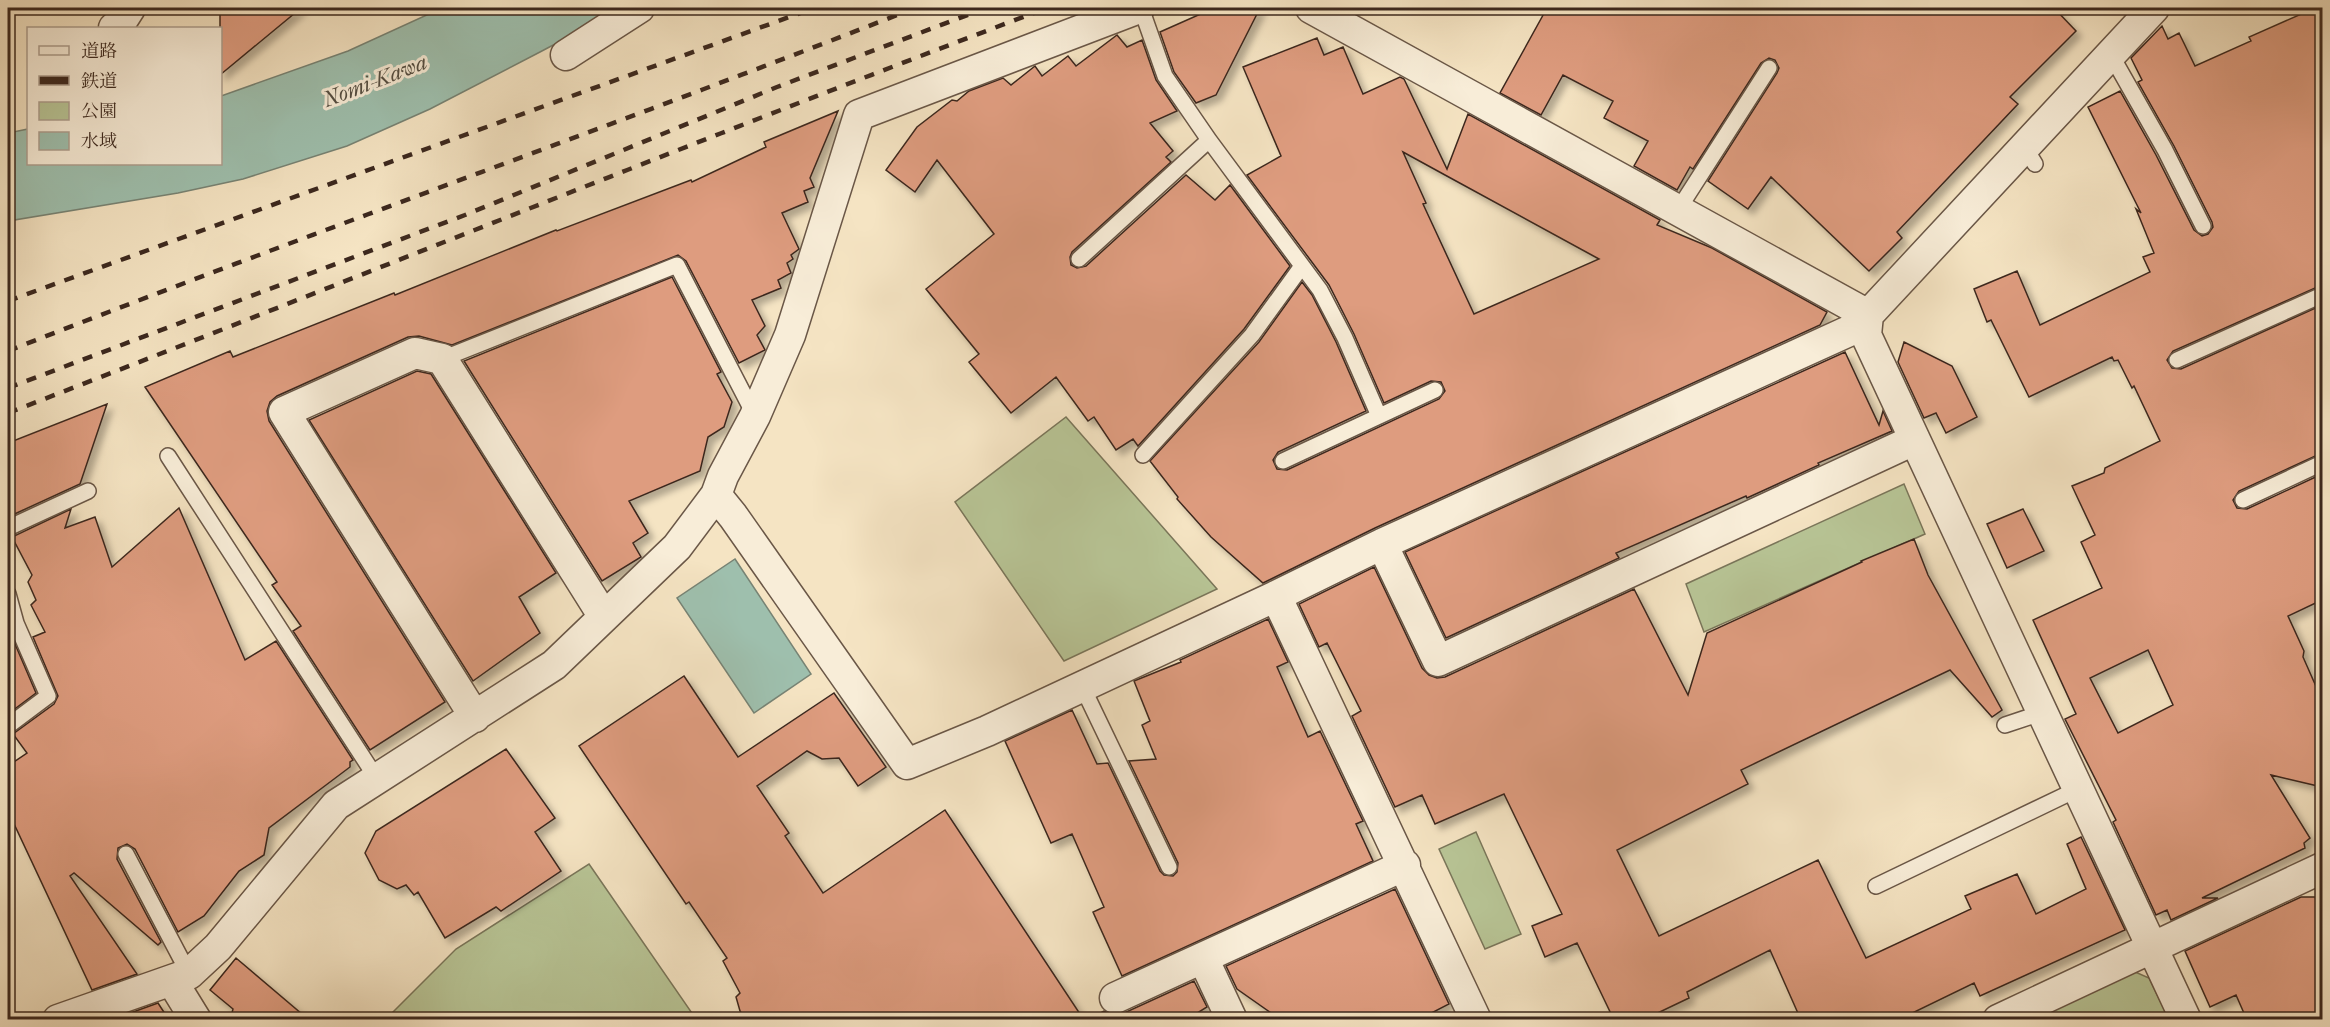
<svg xmlns="http://www.w3.org/2000/svg" width="2330" height="1027" font-family="'IM FELL French Canon','Noto Serif JP',serif">
	<style>
		.green { fill: #b8c596; stroke: #7a765a; stroke-width: 1.5 }
		.water { fill: #9ebfad; stroke: #778374; stroke-width: 1.5 }
		.building { fill: #de9c7f; stroke: #3c281e; stroke-width: 1.5; fill-rule: evenodd; filter: url(#shadow) }
		.lines { fill: none; stroke-linecap: round; stroke-linejoin: round }
		.lane-casing { stroke: #6a5747; stroke-width: 18 }
		.street-casing { stroke: #6a5747; stroke-width: 33 }
		.lane { stroke: #f8edd8; stroke-width: 15 }
		.street { stroke: #f8edd8; stroke-width: 30 }
		.rail { stroke: #3c281e; stroke-width: 4.5; stroke-dasharray: 10 10; stroke-linecap: butt }
		.labels { text-anchor: middle; dominant-baseline: central; stroke-width: 6; stroke-linejoin: round; paint-order: stroke }
		.water-label { font-size: 22px; font-style: italic; fill: #544e42; stroke: #f8edd8 }
	</style>
	<defs>
		<filter id="shadow"><feDropShadow dx="5.5" dy="5.5" stdDeviation="3" flood-color="#0004"/></filter>
	</defs>
	<rect width="100%" height="100%" fill="#f5e4c3"/>
	<filter id="stains"><feTurbulence type="fractalNoise" baseFrequency=".00333" numOctaves="4"/><feColorMatrix values="0 0 0 0 .2 0 0 0 0 .09 0 0 0 0 .02 0 0 0 .5 -.17"/></filter>
	<radialGradient id="worn" r=".72"><stop offset=".6" stop-color="#630" stop-opacity="0"/><stop offset="1" stop-color="#630" stop-opacity=".3"/></radialGradient>
	<path class="green" d="M1066 417 1217 589 1064 661 955 502Z
		M1904 484 1925 534 1704 632 1686 584Z
		M1476 832 1521 934 1485 949 1439 849Z
		M589 864 696 1019H386L456 949Z
		M2133 971 2149 978 2169 1019 2028 1020Z"/>
	<path class="water" d="M442 8H616L593 24 540 52 430 109 347 146 243 179 178 193 8 221V133L28 129V164H220L221 96 348 51Z
		M735 559 811 674 754 713 677 598Z"/>
	<path class="building" d="M220 8H301L220 75Z
		M1214 8H1260L1216 95 1196 103 1174 72 1160 32Z
		M1547 8H2054L2076 31 2010 97 2018 104 1897 232 1902 238 1869 271 1771 177 1748 209 1708 181 1777 73 1779 68 1775 60 1769 58 1761 63 1693 169 1690 167 1677 190 1634 166 1648 141 1604 118 1613 101 1563 75 1541 115 1500 93Z
		M2315 8H2322V285L2173 351 2167 360 2172 368 2181 369 2322 305V453L2239 491 2233 500 2237 508 2247 509 2322 474V600L2288 616 2304 651 2303 657 2322 700V787L2271 775 2310 838 2304 843 2305 848 2202 898H2218L2171 920 2167 910 2156 915 2113 822 2116 820 2065 719 2076 714 2033 620 2102 588 2081 542 2095 535 2072 486 2104 473 2105 468 2160 441 2134 386 2132 388 2118 360 2114 361 2112 357 2029 397 1991 320 1987 322 1974 289 2017 271 2040 325 2150 272 2143 257 2154 253 2136 209 2141 213 2088 107 2120 91 2156 155 2194 230 2202 236 2208 234 2213 227 2212 222 2174 146 2138 82 2142 80 2131 58 2162 26 2168 39 2179 33 2195 66 2251 41 2249 37ZM2148 650 2173 705 2118 733 2090 678Z
		M1117 35 1127 47 1142 40 1156 80 1177 111 1150 123 1173 151 1166 157 1171 162 1072 252 1070 257 1071 265 1077 268 1086 266 1186 175 1215 200 1230 185 1290 266 1244 329 1138 446 1133 439 1116 450 1094 417 1088 421 1056 377 1011 413 969 362 979 354 926 289 994 234 937 160 915 192 886 170 917 127 952 100 957 101 969 91 1003 78 1011 85 1035 66 1042 76 1068 56 1076 66Z
		M1317 38 1324 55 1343 47 1363 94 1400 77 1404 79 1447 169 1468 114 1660 220 1657 225 1712 248 1827 312 1820 325 1375 528 1263 583 1211 537 1177 499 1178 497 1150 461 1259 342 1302 282 1312 295 1336 342 1366 411 1278 452 1273 460 1277 469 1287 470 1439 399 1445 391 1441 382 1431 381 1384 403 1354 334 1329 285 1247 175 1281 156 1243 67ZM1403 152 1445 175 1599 259 1474 314 1423 204 1426 203Z
		M838 111 810 178 814 187 804 191 808 202 782 213 799 249 791 255 793 259 787 263 791 273 778 280 781 288 752 300 765 326 757 335 765 350 739 363 686 261 678 255 452 345 419 336 408 337 277 396 270 402 267 411 269 421 445 702 370 750 293 631 301 626 272 585 277 582 145 387 230 351 233 357 394 293 395 295 556 230 557 231 691 180 692 182 766 147 764 142Z
		M672 277 721 372 717 374 732 402 724 427 708 437 700 471 629 501 648 533 633 543 641 557 602 581 464 361Z
		M1904 342 1952 366 1977 417 1946 433 1936 413 1924 418 1898 362Z
		M1845 352 1879 425 1883 411 1892 431 1818 463 1819 465 1747 498 1746 496 1616 553 1619 558 1446 638 1405 552Z
		M417 371 431 374 556 573 519 597 540 633 473 681 309 420Z
		M107 404 80 484 8 517V443Z
		M179 508 245 660 276 641 353 760 350 762V767L269 828 264 855 239 871 204 916 178 932 135 849 127 844 118 848 117 859 161 942 158 945 74 873 70 876 137 974 92 990 8 811V766L27 753 13 734 54 704 58 696 33 637 45 632 31 605 36 600 28 582 32 575 12 537 71 509 65 528 95 517 112 567Z
		M2023 509 2044 551 2007 568 1987 524Z
		M1914 539 1928 575 2002 710 1992 717 1950 670 1741 770 1748 784 1617 850 1659 936 1818 860 1866 958 1971 909 1965 896 2017 874 2036 914 2086 889 2067 844 2081 837 2125 930 1980 996 1974 983 1898 1020H1801L1770 950 1687 992 1689 998 1643 1020H1614L1577 943 1545 957 1532 926 1562 914 1504 794 1435 824 1422 795 1395 807 1352 716 1361 711 1327 643 1319 647 1299 604 1374 567 1422 668 1429 675 1437 678 1445 677 1634 589 1688 695 1707 633 1862 562 1861 561Z
		M1268 619 1288 662 1277 667 1308 737 1320 731 1363 821 1356 824 1373 861 1122 976 1093 912 1104 907 1072 834 1051 843 1005 741 1072 710 1097 764 1108 763 1160 871 1164 875 1173 876 1177 872 1178 863 1129 761 1156 759 1142 725 1150 721 1134 681 1181 662 1180 660Z
		M15 644 36 693 8 714V648Z
		M684 676 738 757 834 693 886 767 858 786 839 758 822 759 807 751 757 786 789 833 785 836 823 893 945 810 1084 1020H746L740 1011 736 997 740 993 723 961 727 958 689 902 686 904 579 746Z
		M506 749 555 818 535 832 561 871 501 911 496 907 445 938 418 892 414 895 406 885 397 889 379 880 365 853 376 831Z
		M1395 889 1449 1004 1418 1020H1281L1237 989 1226 966Z
		M2301 897H2315L2322 912V1020H2247L2236 995 2210 1007 2185 951Z
		M236 958 309 1020H230L233 1009 210 990Z
		M1194 981 1207 1007 1186 1020H1086L1104 1011 1113 1015 1122 1014Z
		M158 1003 169 1020H111Z"/>
	<g class="lines">
		<defs>
			<path id="lane" d="M2110 53 2165 150 2203 226
				M1209 140 1320 290 1345 338 1379 416
				M2024 146 2035 164
				M1678 210 1769 68
				M1079 259 1209 140 1165 76 1141 8
				M442 359 677 265 755 416
				M2177 360 2322 295
				M1143 455 1252 335 1302 266
				M168 456 377 779
				M1283 461 1435 390
				M2243 500 2322 463
				M8 528 88 491
				M8 594 16 623 48 696 8 726
				M1082 686 1169 867
				M2005 725 2044 712
				M126 854 189 974
				M1876 886 2080 788"/>
			<path id="street" d="M1311 8 1868 315
				M114 28 121 22 130 8
				M566 55 639 8
				M1868 315 1866 335 2186 1020
				M716 495 733 516 907 764 987 731 1276 596 1476 1020
				M1382 544 1438 661 1914 440
				M1276 596 1382 544 1849 331 1868 315 2154 8
				M475 717 284 412 415 353 442 359 604 617
				M1203 958 1232 1020
				M172 981 196 1020
				M1115 998 1405 865
				M58 1020 189 974 218 947 336 805 554 665 677 547 716 495 723 476 755 416 790 335 859 115 1139 8
				M1998 1020 2322 868"/>
		</defs>
		<use href="#lane" class="lane-casing"/>
		<use href="#street" class="street-casing"/>
		<use href="#lane" class="lane"/>
		<use href="#street" class="street"/>
		<path class="rail" d="M8 301 814 8
			M8 351C309 233 614 126 915 8
			M8 388 465 215 777 87 986 8
			M8 413C355 279 699 139 1047 8"/>
	</g>
	<g class="labels">
		<g class="water-label">
			<text transform="translate(375 81) rotate(-21)">Nomi-Kawa</text>
		</g>
	</g>
	<rect width="2330" height="1027" fill="none" stroke="#f5e4c3" stroke-width="30"/>
	<rect x="9" y="9" width="2312" height="1009" fill="none" stroke="#3c281e" stroke-width="3"/>
	<rect x="15" y="15" width="2300" height="997" fill="none" stroke="#3c281e" stroke-width="1.5"/>
	<rect x="27" y="27" width="195" height="138" fill="#f8edd8" stroke="#ad9e8e" stroke-width="1.5"/>
	<rect x="39" y="46" width="30" height="9" fill="#f8edd8" stroke="#ad9e8e" stroke-width="1.5"/>
	<text x="81" y="57" font-size="18" fill="#3c281e">道路</text>
	<rect x="39" y="76" width="30" height="9" fill="#3c281e" stroke="#ad9e8e" stroke-width="1.5"/>
	<text x="81" y="87" font-size="18" fill="#3c281e">鉄道</text>
	<rect x="39" y="102" width="30" height="18" fill="#b8c596" stroke="#ad9e8e" stroke-width="1.5"/>
	<text x="81" y="117" font-size="18" fill="#3c281e">公園</text>
	<rect x="39" y="132" width="30" height="18" fill="#9ebfad" stroke="#ad9e8e" stroke-width="1.5"/>
	<text x="81" y="147" font-size="18" fill="#3c281e">水域</text>
	<rect width="100%" height="100%" filter="url(#stains)"/>
	<rect width="100%" height="100%" fill="url(#worn)"/>
</svg>
